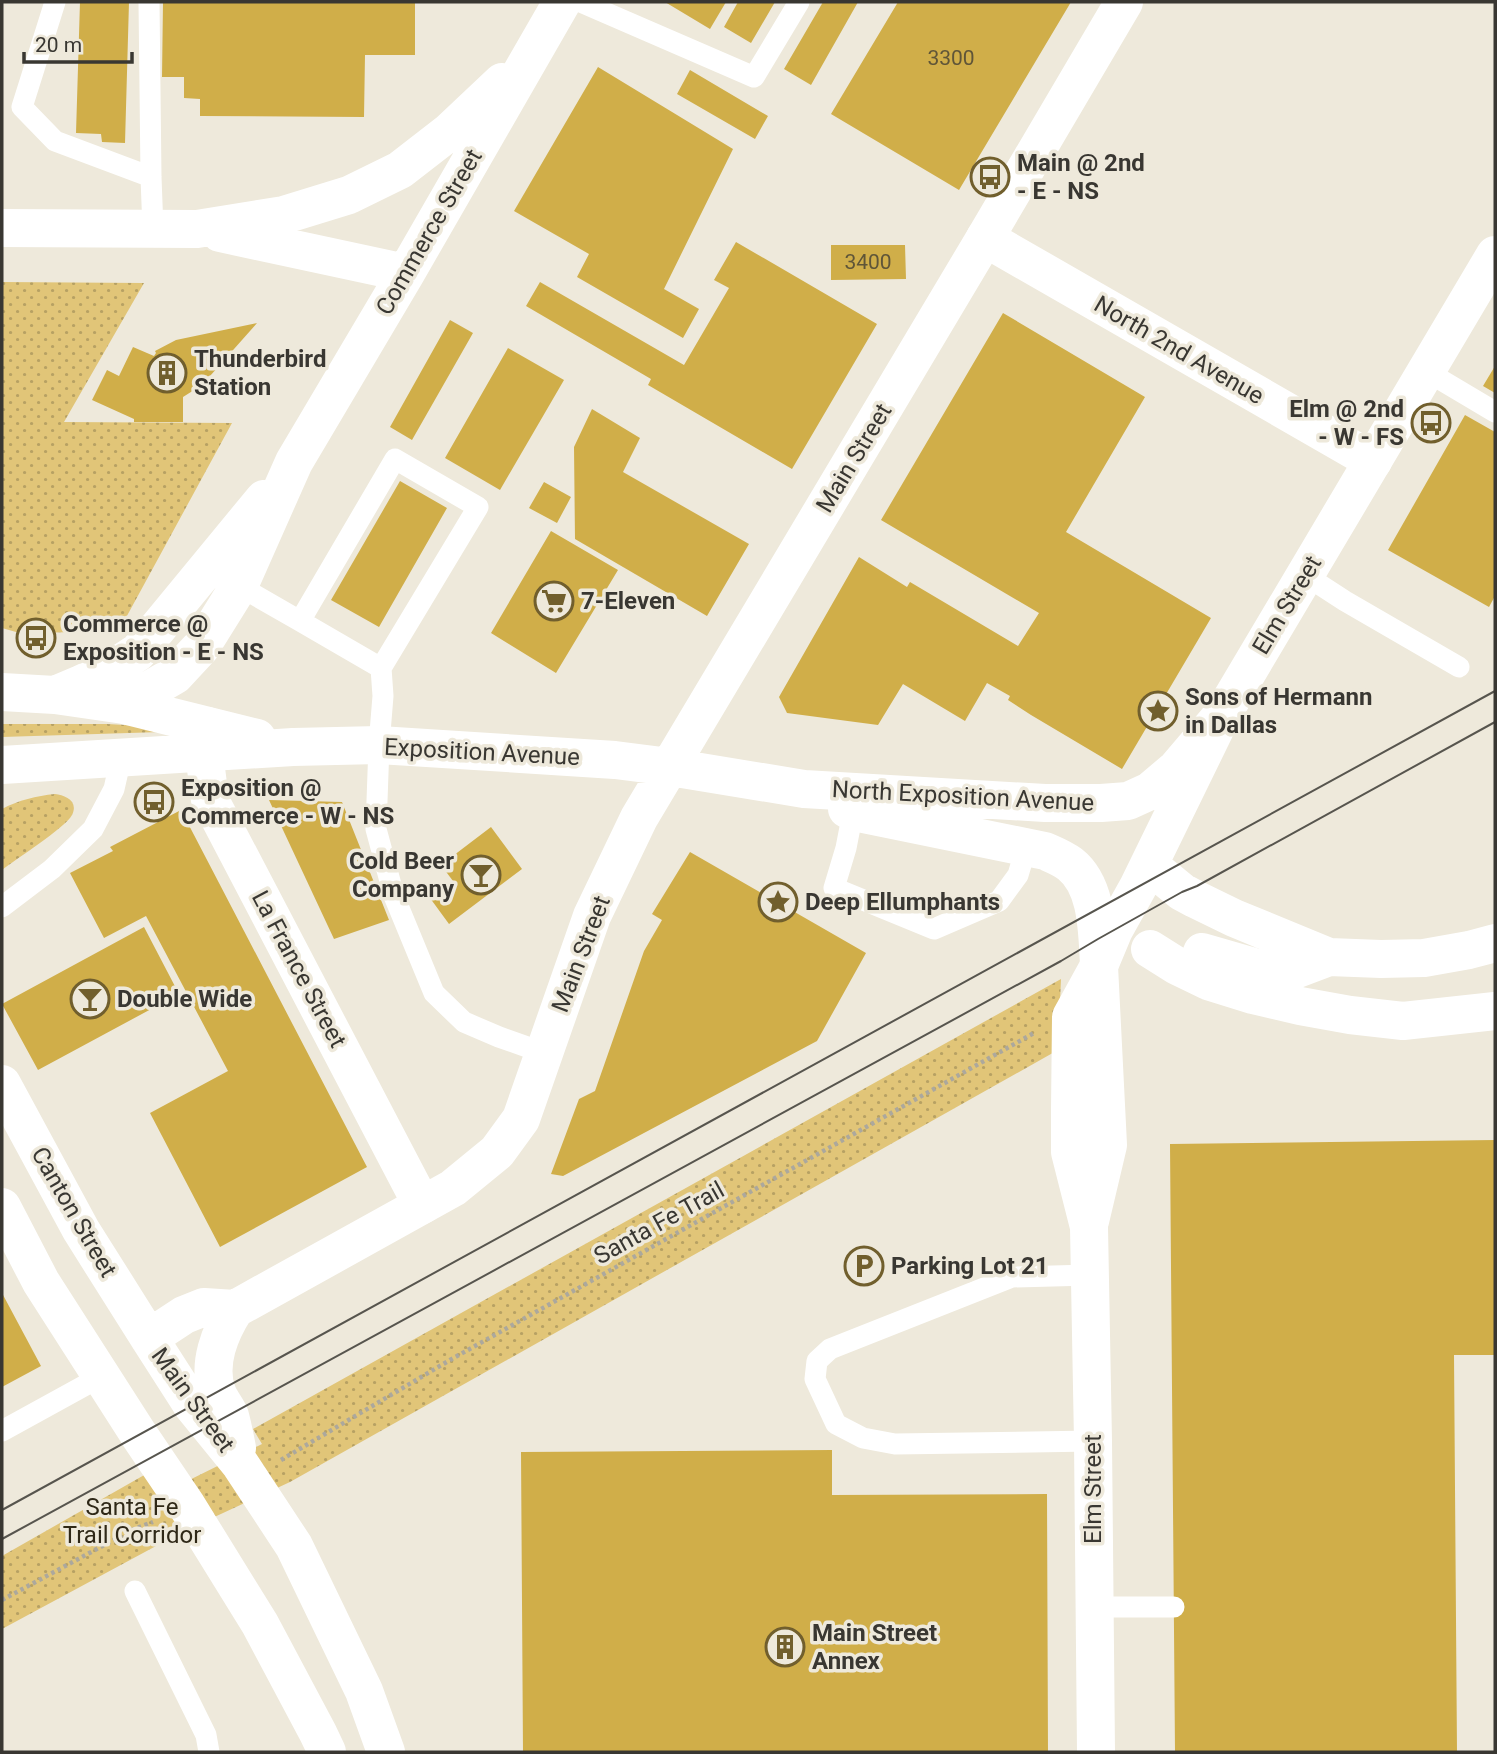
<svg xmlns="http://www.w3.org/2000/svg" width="1497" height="1754" font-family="Roboto,sans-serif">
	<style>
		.green { fill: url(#green-dots) }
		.building { fill: #d0ae49 }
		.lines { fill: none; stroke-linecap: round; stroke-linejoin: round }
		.path { stroke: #aca89d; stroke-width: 4.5; stroke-dasharray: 3.5 3.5; stroke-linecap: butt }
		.lane { stroke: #fff; stroke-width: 21 }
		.street { stroke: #fff; stroke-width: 38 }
		.secondary { stroke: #fff; stroke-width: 38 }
		.tram { stroke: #57554e; stroke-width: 2 }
		.labels { text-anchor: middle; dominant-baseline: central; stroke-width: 7; stroke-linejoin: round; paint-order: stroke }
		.number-label { font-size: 21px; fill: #5f5538 }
		.poi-label { font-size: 24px; font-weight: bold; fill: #393732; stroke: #eee9db; text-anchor: start }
		.street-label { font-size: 24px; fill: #393732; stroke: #eee9db }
		.park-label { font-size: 24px; fill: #2f2817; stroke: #eee9db }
	</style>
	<defs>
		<pattern id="green-dots" width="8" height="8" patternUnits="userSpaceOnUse" patternTransform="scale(1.75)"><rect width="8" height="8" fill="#e1c578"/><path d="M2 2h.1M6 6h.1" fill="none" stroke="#b7a163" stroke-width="1.8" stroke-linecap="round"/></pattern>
	</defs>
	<rect width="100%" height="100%" fill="#eee9db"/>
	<path class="green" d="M2 282 144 283 64 422 232 423 122 625 107 631 38 633 16 632 2 628Z
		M2 724H107L161 727V732L2 737Z
		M55 794C65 795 79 801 72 815 65 828 16 859 2 870V809C19 800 36 796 55 794Z
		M1061 979 1058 1050 290 1482 182 1532 2 1629V1556L146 1474 159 1495 262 1444 253 1429Z"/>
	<path class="building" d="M80 2H129L125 143 102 142 101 134 76 133Z
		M163 2H415V55H365L364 117 200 116V99L184 98V77H162Z
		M665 2H726L710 29Z
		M738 2H775L751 43 724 27Z
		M823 2H858L811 85 784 69Z
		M898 2H1071L959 190 831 114Z
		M598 67 733 149 664 289 699 309 683 338 577 277 589 254 514 211Z
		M690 70 768 116 755 139 677 94Z
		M736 242 877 324 792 469 648 385 651 379 526 306 540 282 684 365 729 288 714 280Z
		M831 245H905L906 279 831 280Z
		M1003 313 1145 397 1066 532 1211 618 1122 769 1031 715 1008 700 1010 696 987 683 965 721 903 684 878 725 787 713 779 697 859 557 907 587 910 582 1018 646 1039 613 881 520Z
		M450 320 473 333 412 440 390 427Z
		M257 323 202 385 183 397V422H134V419L92 400 107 370 119 376 133 347 154 356 156 353 155 351 176 340Z
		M508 348 564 380 500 490 445 458Z
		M1495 366V393L1483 386Z
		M592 409 640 438 623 472 749 544 707 616 575 539 574 447Z
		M1465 415 1495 432V596L1489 607 1388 550Z
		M400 481 447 508 379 627 331 600Z
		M544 482 571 497 557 523 529 508Z
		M551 531 618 570 556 673 491 633Z
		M269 800 342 802 389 920 334 939Z
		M181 810 367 1167 220 1247 150 1113 228 1071 146 916 104 938 70 873 113 851 110 847Z
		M491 827 522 869 449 924 430 898 453 881 441 865Z
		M690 852 866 953 817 1041 563 1176 551 1174 579 1099 595 1091 644 951 662 920 652 914Z
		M144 927 179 994 38 1070 2 1004Z
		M1495 1140V1355H1454L1457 1752H1175L1170 1144Z
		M2 1293 41 1366 2 1387Z
		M832 1450V1495L1047 1494 1048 1752H523L521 1452Z"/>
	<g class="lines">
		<path class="path" d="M281 1460 450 1360 1034 1033
			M2 1600 134 1529 153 1522"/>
		<path class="lane" d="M55 2 22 107 55 141 151 177
			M149 2 151 177 153 230
			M581 2 754 77 799 2
			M1426 371 1495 412
			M1305 575 1345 601 1459 667
			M239 586 300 621
			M381 668 300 621 395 459 478 507 381 668 383 696 379 745 376 829 394 896 434 993 464 1022 499 1037 544 1053
			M853 812 846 848 834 888 934 929 999 901 1018 875 1026 848
			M2 907 52 869 93 829 114 789 121 758
			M1090 1275 1012 1277 830 1349 817 1361 815 1379 836 1424 863 1438 895 1444 1093 1441
			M2 1431 102 1376
			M135 1591 206 1735 209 1752
			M1094 1607H1174"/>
		<path class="street" d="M985 238 1373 461
			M208 726 204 753 210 800 422 1205
			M1090 1221 1108 1145 1099 966
			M1096 1752 1093 1441 1089 1227 1070 1152V1110L1071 1017 1099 966"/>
		<path class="secondary" d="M2 228 197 229 284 215 349 195 400 170 449 132 502 82
			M220 233 406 273
			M2 692 55 695 124 705 257 738
			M55 695 81 684 109 671 138 652 264 499
			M124 705 175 675 201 647 239 586 294 462 406 273 562 2
			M2 765 293 747 379 745 615 760 670 767 804 789 1045 803H1101L1128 801 1150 791 1176 769 1222 715
			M847 809 853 812 1045 851C1054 855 1062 858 1070 864 1098 886 1097 932 1099 964
			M1149 865 1182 892 1195 899 1234 918 1329 957 1381 959 1424 958 1469 950 1495 943
			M1150 949 1177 966 1208 981 1253 995 1300 1006 1350 1015 1403 1021 1495 1011
			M1202 952 1261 969 1292 971 1329 957
			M1099 966 1114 930 1138 887 1222 715 1495 255
			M2 1084 81 1230 149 1338 192 1405 240 1464 294 1546 364 1691 386 1752
			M2 1207 41 1282 139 1435 187 1506 260 1624 318 1733 327 1752
			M235 1309C220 1332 207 1364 217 1392 220 1401 227 1408 230 1416 233 1427 235 1438 237 1448
			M149 1338 184 1315 204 1307 235 1309 453 1188 497 1152 521 1119 592 916 639 818 985 238 1124 2"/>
		<path class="tram" d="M2 1510 1495 691
			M2 1539 1061 961 1098 939 1182 892 1197 886 1495 722"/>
	</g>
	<defs>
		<symbol id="bus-ring" viewBox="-11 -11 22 22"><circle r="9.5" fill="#eee9db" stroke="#715f2d" stroke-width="1.5"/><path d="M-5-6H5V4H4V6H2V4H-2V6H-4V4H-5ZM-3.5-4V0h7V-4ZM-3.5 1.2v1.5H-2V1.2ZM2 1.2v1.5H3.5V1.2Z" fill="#715f2d"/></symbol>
		<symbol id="building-ring" viewBox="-11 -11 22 22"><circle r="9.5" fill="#eee9db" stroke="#715f2d" stroke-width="1.5"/><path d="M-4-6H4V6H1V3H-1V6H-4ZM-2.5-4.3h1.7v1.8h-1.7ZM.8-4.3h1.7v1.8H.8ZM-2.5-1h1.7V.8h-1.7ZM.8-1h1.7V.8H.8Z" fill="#715f2d"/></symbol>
		<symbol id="supermarket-ring" viewBox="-11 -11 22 22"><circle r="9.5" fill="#eee9db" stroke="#715f2d" stroke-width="1.5"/><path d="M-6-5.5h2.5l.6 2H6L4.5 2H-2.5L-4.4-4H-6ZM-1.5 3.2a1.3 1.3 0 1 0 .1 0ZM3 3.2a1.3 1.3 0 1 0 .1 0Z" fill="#715f2d"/></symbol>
		<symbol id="sight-ring" viewBox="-11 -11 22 22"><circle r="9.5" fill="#eee9db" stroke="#715f2d" stroke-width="1.5"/><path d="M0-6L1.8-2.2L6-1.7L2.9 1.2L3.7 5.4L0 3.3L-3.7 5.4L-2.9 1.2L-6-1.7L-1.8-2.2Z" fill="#715f2d"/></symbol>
		<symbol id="bar-ring" viewBox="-11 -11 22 22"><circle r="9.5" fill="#eee9db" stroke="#715f2d" stroke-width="1.5"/><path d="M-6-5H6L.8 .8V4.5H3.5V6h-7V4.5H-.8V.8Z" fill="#715f2d"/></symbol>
		<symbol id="parking-ring" viewBox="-11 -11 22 22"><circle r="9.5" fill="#eee9db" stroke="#715f2d" stroke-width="1.5"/><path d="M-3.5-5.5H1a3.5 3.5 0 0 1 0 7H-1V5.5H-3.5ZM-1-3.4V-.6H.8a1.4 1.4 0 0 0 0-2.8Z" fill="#715f2d"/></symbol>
	</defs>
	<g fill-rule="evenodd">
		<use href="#bus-ring" x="968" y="155" width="44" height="44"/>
		<use href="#building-ring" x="145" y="351" width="44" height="44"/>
		<use href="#bus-ring" x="1409" y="401" width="44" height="44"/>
		<use href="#supermarket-ring" x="532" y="579" width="44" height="44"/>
		<use href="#bus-ring" x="14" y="616" width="44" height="44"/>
		<use href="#sight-ring" x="1136" y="689" width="44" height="44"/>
		<use href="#bus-ring" x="132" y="780" width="44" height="44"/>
		<use href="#bar-ring" x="459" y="853" width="44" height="44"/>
		<use href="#sight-ring" x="756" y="880" width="44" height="44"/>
		<use href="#bar-ring" x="68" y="977" width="44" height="44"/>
		<use href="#parking-ring" x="842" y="1244" width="44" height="44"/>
		<use href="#building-ring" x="763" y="1625" width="44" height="44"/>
	</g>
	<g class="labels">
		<g class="number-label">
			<text x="951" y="58">3300</text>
			<text x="868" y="262">3400</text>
		</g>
		<g class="poi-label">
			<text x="1017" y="163">Main @ 2nd<tspan x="1017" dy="28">- E - NS</tspan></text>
			<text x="194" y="359">Thunderbird<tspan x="194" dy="28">Station</tspan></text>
			<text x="1404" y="409" text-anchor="end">Elm @ 2nd<tspan x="1404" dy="28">- W - FS</tspan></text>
			<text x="581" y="601">7-Eleven</text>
			<text x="63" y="624">Commerce @<tspan x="63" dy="28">Exposition - E - NS</tspan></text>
			<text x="1185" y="697">Sons of Hermann<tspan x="1185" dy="28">in Dallas</tspan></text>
			<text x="181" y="788">Exposition @<tspan x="181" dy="28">Commerce - W - NS</tspan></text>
			<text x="454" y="861" text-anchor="end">Cold Beer<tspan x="454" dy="28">Company</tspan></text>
			<text x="805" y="902">Deep Ellumphants</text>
			<text x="117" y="999">Double Wide</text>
			<text x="891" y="1266">Parking Lot 21</text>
			<text x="812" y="1633">Main Street<tspan x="812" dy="28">Annex</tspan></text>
		</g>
		<g class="street-label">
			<text transform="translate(429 232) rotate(-60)">Commerce Street</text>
			<text transform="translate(1179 350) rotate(30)">North 2nd Avenue</text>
			<text transform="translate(854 458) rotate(-59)">Main Street</text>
			<text transform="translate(1287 605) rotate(-59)">Elm Street</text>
			<text transform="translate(482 752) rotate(3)">Exposition Avenue</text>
			<text transform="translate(963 796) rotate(3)">North Exposition Avenue</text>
			<text transform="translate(581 954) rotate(-69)">Main Street</text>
			<text transform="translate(299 969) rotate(62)">La France Street</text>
			<text transform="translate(74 1212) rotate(60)">Canton Street</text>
			<text transform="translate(659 1223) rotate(-29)">Santa Fe Trail</text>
			<text transform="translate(193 1400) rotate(54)">Main Street</text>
			<text transform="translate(1093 1489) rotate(-90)">Elm Street</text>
		</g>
		<g class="park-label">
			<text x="132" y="1507">Santa Fe<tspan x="132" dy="28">Trail Corridor</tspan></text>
		</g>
	</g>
	<rect width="1497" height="1754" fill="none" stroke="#393732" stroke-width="7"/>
	<path d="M24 52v10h108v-10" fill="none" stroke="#393732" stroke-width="3.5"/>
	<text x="35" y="52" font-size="21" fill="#393732" stroke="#eee9db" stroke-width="5" paint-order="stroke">20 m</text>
</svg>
